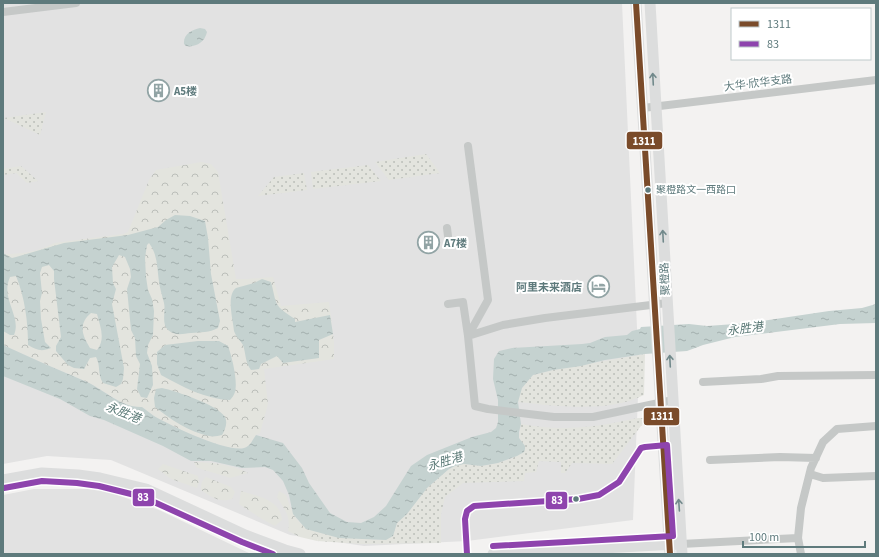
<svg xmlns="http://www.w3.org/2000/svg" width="879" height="557" font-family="'Source Sans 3','Noto Sans SC',sans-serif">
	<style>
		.built { fill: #e2e2e2 }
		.grass { fill: url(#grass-dots) }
		.forest { fill: url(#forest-crowns) }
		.water { fill: url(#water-ripples); fill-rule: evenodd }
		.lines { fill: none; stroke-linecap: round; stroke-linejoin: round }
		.street { stroke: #c5c8c7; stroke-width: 8 }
		.secondary { stroke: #dcdddd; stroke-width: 11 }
		.bus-1-casing { stroke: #fff; stroke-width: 9 }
		.bus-2-casing { stroke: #fff; stroke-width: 9 }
		.bus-1 { stroke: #7a4b2a; stroke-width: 6 }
		.bus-2 { stroke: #8e44ad; stroke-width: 6 }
		.oneway { stroke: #71898b }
		.bus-dot { fill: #5e7a7c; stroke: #fff; stroke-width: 1.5 }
		.labels { text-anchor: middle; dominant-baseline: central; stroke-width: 4; stroke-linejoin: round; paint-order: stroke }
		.bus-label { font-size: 10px; fill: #5e7a7c; stroke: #fff; text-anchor: start }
		.street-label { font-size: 11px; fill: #5e7a7c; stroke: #fff }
		.poi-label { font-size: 11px; font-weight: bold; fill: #5e7a7c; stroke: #fff; text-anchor: start }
		.water-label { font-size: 12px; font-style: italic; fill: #597875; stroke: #fff }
		.line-badge { stroke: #fff; stroke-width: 1.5 }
		.badge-label { font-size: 11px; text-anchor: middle; font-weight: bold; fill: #fff }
	</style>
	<defs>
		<pattern id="grass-dots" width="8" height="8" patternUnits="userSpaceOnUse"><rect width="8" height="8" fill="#e3e4de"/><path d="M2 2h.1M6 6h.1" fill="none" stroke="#bbbeb9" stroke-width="1.8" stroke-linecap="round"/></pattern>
		<pattern id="forest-crowns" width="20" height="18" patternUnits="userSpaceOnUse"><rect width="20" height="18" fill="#e3e4de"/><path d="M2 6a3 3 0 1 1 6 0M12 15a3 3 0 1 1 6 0" fill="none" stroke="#bbbeb9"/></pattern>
		<pattern id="water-ripples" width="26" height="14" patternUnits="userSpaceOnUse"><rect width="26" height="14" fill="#c5d2d0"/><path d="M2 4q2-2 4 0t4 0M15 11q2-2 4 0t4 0" fill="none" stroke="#a3afae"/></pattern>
	</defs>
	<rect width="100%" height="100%" fill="#f3f2f1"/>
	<path class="built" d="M3 3H622L639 371 633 520 467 541 364 546 290 535 111 460 47 456 3 464Z
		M34 489H101L159 510 251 554H3V495Z"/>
	<path class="grass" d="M46 112 40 135 4 118Z
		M426 154 440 173 389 180 375 162Z
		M368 165 381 181 313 189 311 172Z
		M21 166 38 181 27 183 16 173 3 175V169Z
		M304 173 307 190 258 196 274 177Z
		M645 354 644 395C608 413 557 406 518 402L522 388 533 375 553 370Z
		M638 418H644V422L612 464 572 463 565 473H561V462L539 461 536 472 525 473 524 481 463 483 445 497 441 514V543L361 544 317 541 320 532 324 534 379 540 393 536 397 523 407 514 427 488 449 469 455 466 464 464 481 466 498 463 513 458 525 446C516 436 520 435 521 424 561 432 598 427 638 418Z"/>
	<path class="forest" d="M201 162 211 164 218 172 236 279H247L273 277 281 306 329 302 334 342V359L264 369 268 404 260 433 256 435C253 439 250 447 244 448 228 453 169 425 154 416 150 413 146 410 142 407 122 408 105 390 87 382 59 370 31 358 3 345V254C20 254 39 252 54 243L123 234 128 232 149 180 156 170Z
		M194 462C210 462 234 465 248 473L230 478C218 473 207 472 196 467Z
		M163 464 198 476 199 482 197 488 171 479 158 469Z
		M206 477 231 487 235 492 232 499C219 503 212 497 201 490 201 485 201 481 206 477Z
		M241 491C257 496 281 500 282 520L275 526 262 519 239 504Z
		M279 491 286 495C294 517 296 526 320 532L317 541 300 537 288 531C291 516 285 510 277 497Z"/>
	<path class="water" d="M200 28 205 29 207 32C205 42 195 48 186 46L184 44C183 34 192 30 200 28Z
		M175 215 190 216 205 221 208 238 211 274 220 321 218 328C209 333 201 332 191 333 182 334 175 336 168 330 161 323 166 311 164 303 162 295 160 289 159 282 157 268 158 255 149 243L147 245 145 258 146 277 148 290 152 299 154 311 153 335 148 345 147 353 152 366 153 385 147 398 141 397 137 389 140 364 136 356 135 338 131 330 127 289 131 277 130 269 125 257 119 255 112 267 113 283 116 289 112 304 124 368 123 379 121 384 116 387 103 383C97 373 101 366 96 357L90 358 84 369 74 368 68 365 56 351V346L61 337 54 279V271L49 265 42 267 40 273 42 293 40 301 41 319 45 342 51 348C41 352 37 350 28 345 28 322 25 298 16 276L10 277C0 299 22 316 14 335H10L3 331V253L12 258 16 257 64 243 128 235 158 227 166 220ZM91 313 97 314C100 326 106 339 97 350L90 348C82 335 78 324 91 313Z
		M262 279 271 282C277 305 273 305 295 319V322L330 315 333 334 319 340V358L283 363 277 356 261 364 259 369 251 370C245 362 246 354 243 345 240 340 236 337 234 331 233 319 226 296 236 288L254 283Z
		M876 304V323L840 324 735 337 703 345 687 351 645 354 605 360 581 366 553 370 533 375 522 388 518 402 521 424 519 432V438L525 446V449L524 452 517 456 498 463 481 466 464 464 455 466 449 469 427 488 407 514 397 523 393 536 386 540 339 538 306 529 293 514 289 495 283 481 273 470 265 467 242 468 211 461H191L163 446 104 420 90 416 60 399 3 376V345C31 358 59 370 87 382 104 390 122 408 142 407 146 410 150 413 154 416 169 425 228 453 244 448 250 447 253 439 256 435L283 443 302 468 309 483 330 513 347 522 361 523 374 517 386 506 411 466 427 455 472 437 491 432 496 428 498 422V400L493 379 494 359 499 351 512 348 582 344 590 343 605 337 627 335 632 331 640 329 641 327 689 324 707 326 749 323 829 311 862 308Z
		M198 341H219L228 346C232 357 238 381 235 392 234 395 232 398 230 400 205 399 183 387 161 375L157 364V352L165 345Z
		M162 388C176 391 218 405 225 417 228 423 225 430 222 435 218 436 213 437 209 436 189 432 170 419 155 407L154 398 156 389Z"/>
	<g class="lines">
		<path class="street" d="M3 12 76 3
			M643 108 876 80
			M468 146 488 300 468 336 475 406 488 409 554 417H593L673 400
			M447 228 448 236
			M448 304 463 302 468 336 503 325 545 318 667 303
			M703 382 761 379 778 376 876 375
			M710 460 780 457 816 458
			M810 474 823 478 876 476
			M798 538 801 554
			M681 544 798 538 801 508 811 468 823 442 837 429 876 426"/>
		<path class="secondary" d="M636 3 670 554
			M650 3 682 554
			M3 480 42 473 78 475 100 478 146 489 245 535 285 550 300 554
			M493 554 676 544"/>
		<defs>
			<path id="bus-1" d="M636 3 670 554"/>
			<path id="bus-2" d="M4 488 42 481 77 483 99 486 143 497 242 542 273 554
				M467 554 465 519 467 511 474 506 578 499 599 495 619 482 641 448 645 447 667 445 673 536 493 546"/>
		</defs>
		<use href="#bus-1" class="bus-1-casing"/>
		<use href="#bus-2" class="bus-2-casing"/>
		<use href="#bus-1" class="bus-1"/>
		<use href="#bus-2" class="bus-2"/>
	</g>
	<defs><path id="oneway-shaft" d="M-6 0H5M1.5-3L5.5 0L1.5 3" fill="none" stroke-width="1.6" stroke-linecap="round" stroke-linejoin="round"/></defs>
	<g class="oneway">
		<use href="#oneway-shaft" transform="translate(653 79) rotate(-93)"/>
		<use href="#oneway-shaft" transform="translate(663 236) rotate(-93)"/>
		<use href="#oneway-shaft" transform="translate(670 361) rotate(-93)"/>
		<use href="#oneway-shaft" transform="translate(679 505) rotate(-94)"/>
	</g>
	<defs>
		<symbol id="building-ring" viewBox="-11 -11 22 22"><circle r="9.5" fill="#fff" stroke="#92a4a5" stroke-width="1.5"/><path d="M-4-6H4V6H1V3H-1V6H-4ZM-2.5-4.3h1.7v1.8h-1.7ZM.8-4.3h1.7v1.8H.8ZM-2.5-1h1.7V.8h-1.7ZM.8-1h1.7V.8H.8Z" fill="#92a4a5"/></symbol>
		<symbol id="hotel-ring" viewBox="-11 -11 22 22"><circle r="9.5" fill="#fff" stroke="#92a4a5" stroke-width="1.5"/><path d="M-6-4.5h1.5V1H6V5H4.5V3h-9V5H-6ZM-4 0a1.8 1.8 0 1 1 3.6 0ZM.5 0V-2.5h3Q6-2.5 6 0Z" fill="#92a4a5"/></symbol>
	</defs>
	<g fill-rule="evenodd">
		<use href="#building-ring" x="146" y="78" width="25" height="25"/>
		<use href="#building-ring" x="416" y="230" width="25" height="25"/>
		<use href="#hotel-ring" x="586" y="274" width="25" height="25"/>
	</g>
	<g class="bus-dot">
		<circle cx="648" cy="190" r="3.5"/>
		<circle cx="576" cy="499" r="3.5"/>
	</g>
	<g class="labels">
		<g class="bus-label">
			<text x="656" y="190">聚橙路文一西路口</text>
		</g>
		<g class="street-label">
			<text transform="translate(758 83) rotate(-7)">大华·欣华支路</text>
			<text transform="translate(665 279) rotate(-93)">聚橙路</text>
		</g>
		<g class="poi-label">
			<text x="174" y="91">A5楼</text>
			<text x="444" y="243">A7楼</text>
			<text x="582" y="287" text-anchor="end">阿里未来酒店</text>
		</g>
		<g class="water-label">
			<text transform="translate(745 329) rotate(-7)">永胜港</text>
			<text transform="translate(123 413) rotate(21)">永胜港</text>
			<text transform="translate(445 462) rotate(-17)">永胜港</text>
		</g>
	</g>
	<g class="line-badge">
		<rect x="626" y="131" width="37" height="19" rx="4" fill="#7a4b2a"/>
		<rect x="643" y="407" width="37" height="19" rx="4" fill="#7a4b2a"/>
		<rect x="132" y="488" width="23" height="19" rx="4" fill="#8e44ad"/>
		<rect x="545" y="491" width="23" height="19" rx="4" fill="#8e44ad"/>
	</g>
	<g class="badge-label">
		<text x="644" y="145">1311</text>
		<text x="662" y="420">1311</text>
		<text x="143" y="501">83</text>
		<text x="557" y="504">83</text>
	</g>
	<rect width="879" height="557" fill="none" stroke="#5e7a7c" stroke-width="8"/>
	<rect x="731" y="8" width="140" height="52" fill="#ffffff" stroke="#bfcacb"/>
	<rect x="739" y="21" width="20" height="6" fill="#7a4b2a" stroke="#bfcacb"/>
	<text x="767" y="28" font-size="12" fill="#5e7a7c">1311</text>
	<rect x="739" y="41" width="20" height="6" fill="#8e44ad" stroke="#bfcacb"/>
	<text x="767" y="48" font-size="12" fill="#5e7a7c">83</text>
	<path d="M743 541v6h122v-6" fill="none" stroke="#5e7a7c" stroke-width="2"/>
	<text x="749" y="541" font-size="12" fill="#5e7a7c" stroke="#ffffff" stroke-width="3" paint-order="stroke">100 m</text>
</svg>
